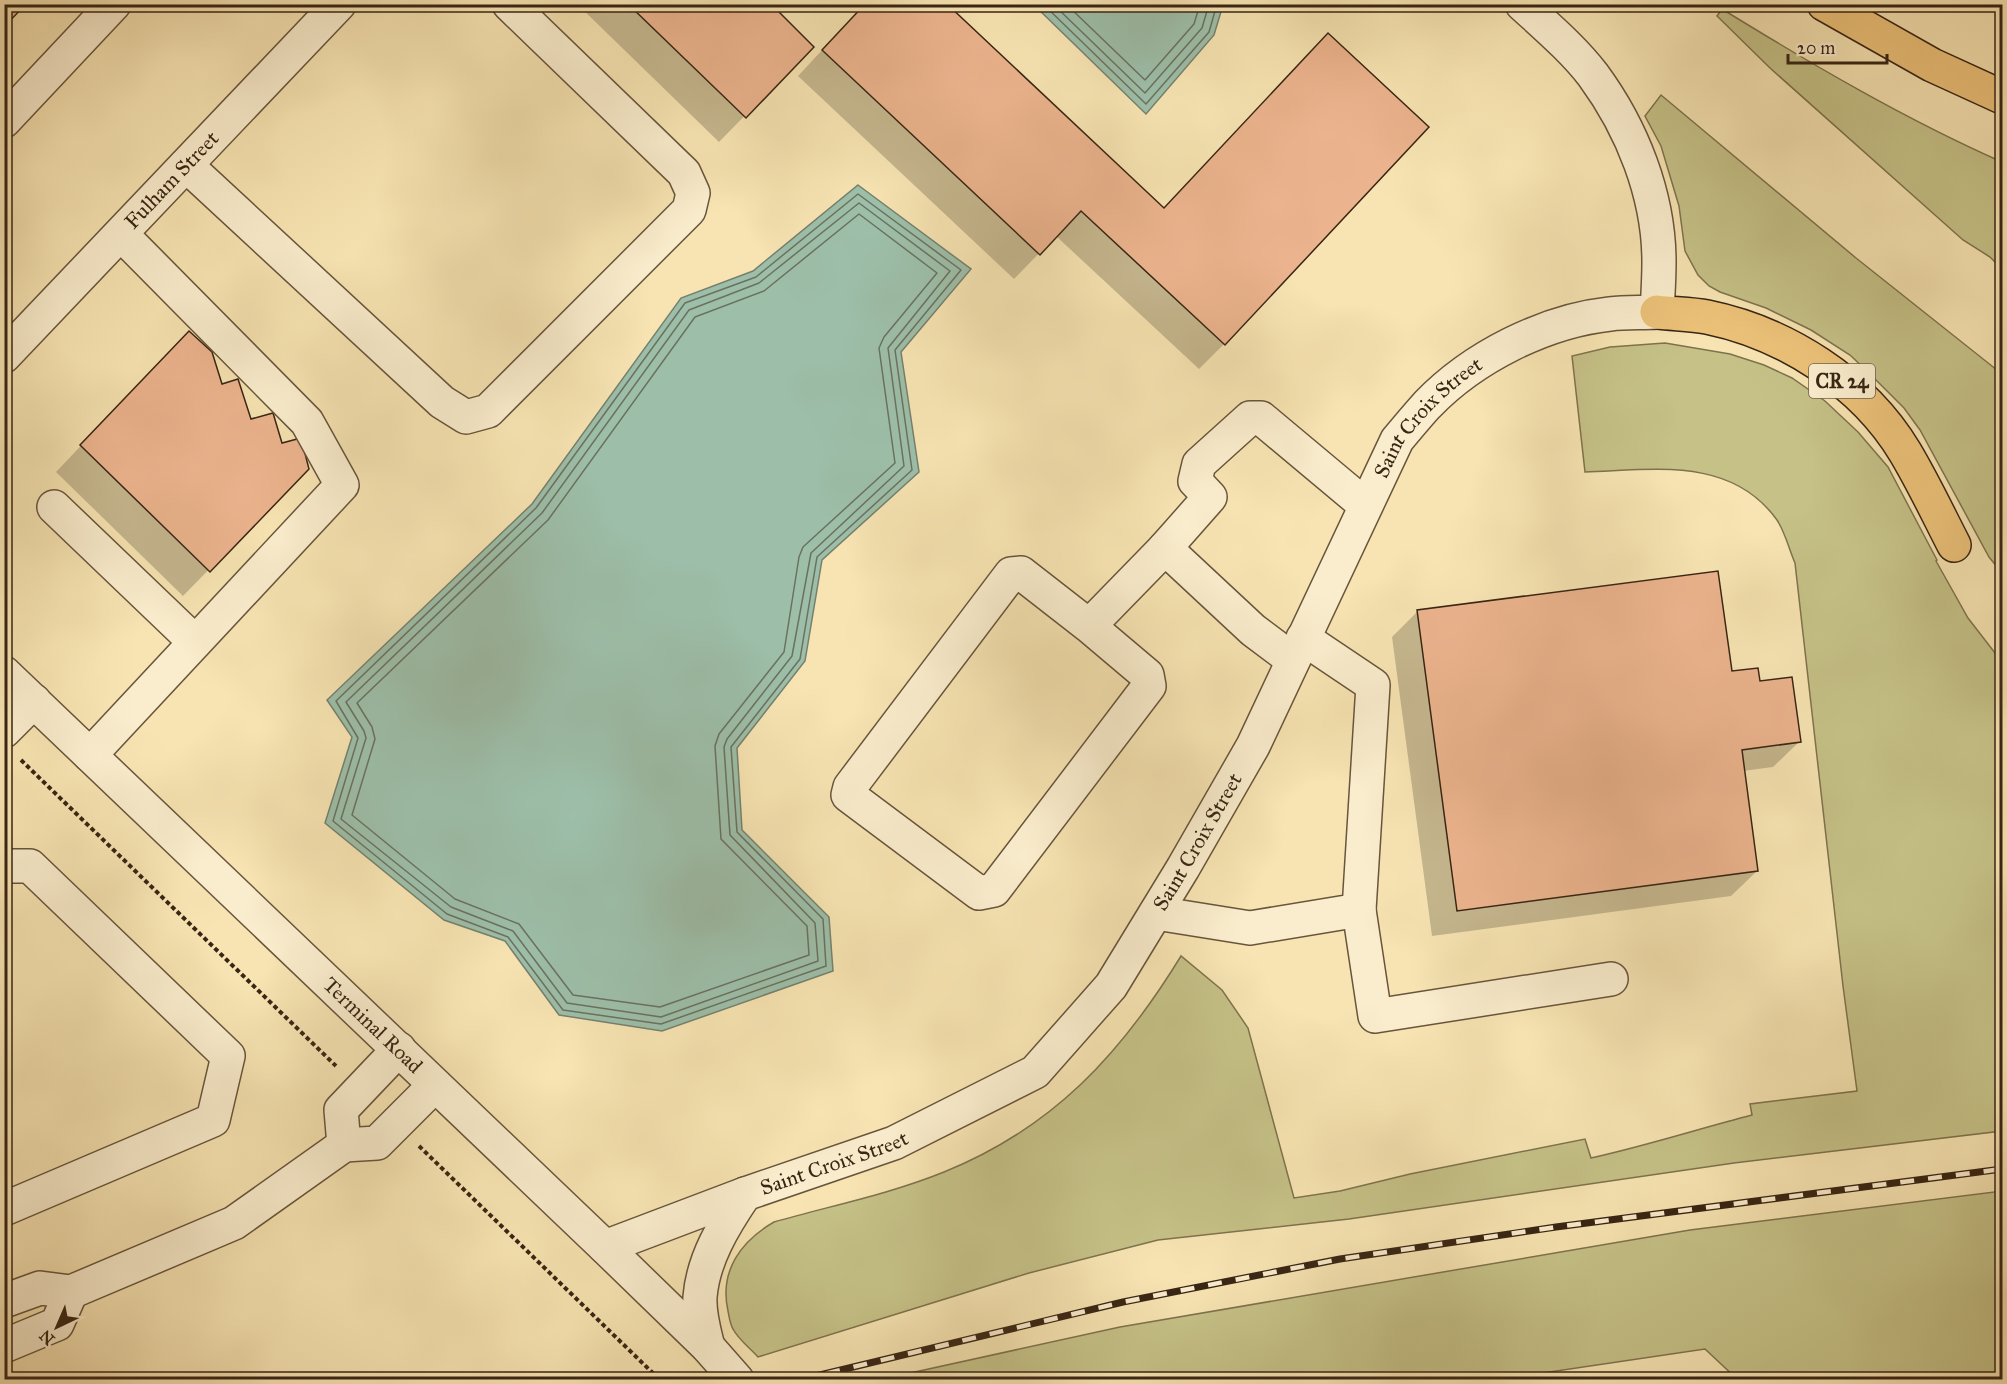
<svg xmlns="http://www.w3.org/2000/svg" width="2007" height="1384" font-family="'IM FELL Great Primer',serif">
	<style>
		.green { fill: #c5c187; stroke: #7e734e; stroke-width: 1.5 }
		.water { fill: #9dbfaa; stroke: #75816e; stroke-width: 1.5 }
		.shadow { fill: #0003 }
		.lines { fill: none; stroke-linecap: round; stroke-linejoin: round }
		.shore { stroke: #6a725f; stroke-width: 1.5 }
		.building { fill: #ecb48e; stroke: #382514; stroke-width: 1.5 }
		.minor-casing { stroke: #68553c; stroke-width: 36 }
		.highway-casing { stroke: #382514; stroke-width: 36 }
		.path { stroke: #382514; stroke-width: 4; stroke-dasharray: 4.5 3; stroke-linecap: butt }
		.minor { stroke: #faedcd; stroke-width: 33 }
		.highway { stroke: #ecc279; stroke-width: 33 }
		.rail-casing { stroke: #382514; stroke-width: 7 }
		.rail { stroke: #faedcd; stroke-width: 4.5; stroke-dasharray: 14; stroke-linecap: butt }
		.labels { text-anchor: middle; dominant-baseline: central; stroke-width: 5; stroke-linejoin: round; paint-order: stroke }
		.shield { fill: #faedcd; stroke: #72614c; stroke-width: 1.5 }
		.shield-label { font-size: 20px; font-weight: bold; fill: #382514 }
		.street-label { font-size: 21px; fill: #382514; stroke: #faedcd }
	</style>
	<rect width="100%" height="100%" fill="#f7e4b2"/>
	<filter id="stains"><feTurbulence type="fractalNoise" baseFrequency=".00333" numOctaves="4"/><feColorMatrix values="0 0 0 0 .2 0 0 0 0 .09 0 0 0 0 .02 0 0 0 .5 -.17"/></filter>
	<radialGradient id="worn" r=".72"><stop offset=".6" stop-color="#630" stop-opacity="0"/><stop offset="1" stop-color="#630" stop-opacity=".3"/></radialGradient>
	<path class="green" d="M1722 9C1813 65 1905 119 2002 162V269L1990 257 1963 240 1770 68 1717 16Z
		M1661 95 1856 258 2002 374V573L1989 557 1920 430 1904 408 1869 373 1850 355 1811 330 1766 308 1720 292 1709 286 1698 275 1685 251 1679 206 1661 146 1645 116Z
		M1665 343 1730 354 1764 365 1792 378 1825 401 1858 432 1888 467 1937 560 1936 561 1968 618 2002 662V1131L1734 1163 1349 1219 1158 1240 1029 1273 758 1357C750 1348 738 1339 733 1329 730 1324 729 1316 728 1311 719 1271 741 1241 774 1222 830 1206 890 1194 944 1172 1053 1128 1121 1054 1181 956L1222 990 1248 1028 1294 1198 1340 1191 1410 1174 1585 1139 1591 1158C1645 1146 1698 1129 1752 1115L1750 1104 1857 1091 1843 986 1795 563C1789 549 1785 532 1777 520 1731 456 1654 470 1585 472L1572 356 1610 347Z
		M2002 1191V1379H1737L1705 1349 1495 1380 883 1379 1120 1327 1690 1230Z"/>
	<path class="water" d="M1034 5H1223L1214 35 1146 114Z
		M858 185 971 269 901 352 919 472 822 560 805 661 737 748 742 830 829 917 833 971 662 1031 559 1015 505 941 444 920 325 823 352 737 327 700 532 504 681 298 753 271Z"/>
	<path class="shadow" d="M577 4H769L812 47 719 142Z
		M865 4 1224 344 1199 369 1056 236 1014 279 798 76Z
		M164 358 221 386 250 421 281 445 307 469 183 596 56 472Z
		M1418 611 1731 673 1758 683 1799 742 1773 767 1743 771 1757 871 1731 896 1432 936 1392 637Z"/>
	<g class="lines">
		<path class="shore" d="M1043 4 1146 104 1209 32 1217 4
			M1053 4 1145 93 1202 28 1209 4
			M1066 4 1145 80 1194 24 1200 4
			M858 194 961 270 895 350 912 470 817 557 800 659 731 747 737 832 823 919 826 966 661 1024 563 1010 508 937 447 914 333 821 358 738 336 701 536 508 685 303 756 277Z
			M859 203 950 271 888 348 904 466 811 553 792 656 727 739 724 747 730 835 815 923 818 961 661 1017 567 1003 513 931 451 907 341 819 366 738 364 731 346 702 542 513 689 310 759 283Z
			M859 214 937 273 884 337 879 348 895 463 803 547 799 557 784 652 719 734 715 746 721 839 807 926 809 955 660 1007 573 995 519 924 455 899 352 815 375 739 372 727 357 703 548 520 695 317 764 291Z"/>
	</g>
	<path class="building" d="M4 4H26L4 27Z
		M628 4H771L814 47 746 118Z
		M865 4H947L1164 208 1328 33 1429 127 1225 345 1081 211 1040 255 822 50Z
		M189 331 212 352 222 384 238 379 251 419 273 413 282 443 301 438 309 469 210 572 80 445Z
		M1718 571 1732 671 1758 668 1760 681 1792 677 1801 742 1742 750 1758 871 1457 911 1417 610Z"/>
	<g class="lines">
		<defs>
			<g id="minor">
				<path d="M4 121 114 4"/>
				<path d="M186 165 442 402 466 417 488 411 689 210 693 193 684 173 509 4"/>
				<path id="s1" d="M4 356 339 4"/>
				<path d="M54 507 195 642"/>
				<path d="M1165 548 1210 497 1195 481 1199 464 1250 418H1261L1365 505"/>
				<path d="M1089 626 1021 573 1011 574 850 787 848 795 979 893 994 890 1149 686 1147 675 1089 626 1165 548 1253 630 1293 660"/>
				<path id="s2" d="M4 673 605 1247 708 1347 737 1380"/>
				<path d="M4 731 34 701"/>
				<path d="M90 755 342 485 307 422 121 234"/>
				<path d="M4 866H30L228 1056 213 1120 4 1209"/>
				<path d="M1359 910 1375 1016 1611 979"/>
				<path d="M1156 913 1250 928 1359 910 1373 685 1303 638"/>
				<path d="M399 1049 341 1110 344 1145 377 1143 435 1085"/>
				<path id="s3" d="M605 1247 745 1194 894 1143 1035 1072 1111 986 1183 868 1253 746 1397 440C1407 428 1417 416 1427 405 1473 357 1545 321 1610 314 1626 312 1641 313 1657 312 1658 295 1659 278 1659 262 1659 195 1632 128 1593 75 1573 49 1547 27 1522 4"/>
				<path d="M4 1301 40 1288 71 1292 234 1223 344 1145"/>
				<path d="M4 1346 57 1324 71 1292"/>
				<path d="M708 1347C704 1331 699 1314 700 1297 703 1259 724 1225 745 1194"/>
			</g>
			<path id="highway" d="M1824 4 1932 65 2002 97
				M1657 312C1673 314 1691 314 1707 317 1785 333 1863 382 1905 452 1923 482 1938 514 1954 545"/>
		</defs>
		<use href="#minor" class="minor-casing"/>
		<use href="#highway" class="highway-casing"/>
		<path class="path" d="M21 760 336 1066
			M419 1146 660 1380"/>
		<use href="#minor" class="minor"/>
		<use href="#highway" class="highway"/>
		<defs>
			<path id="rail" d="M799 1380 1123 1302 1340 1259 1556 1227 2002 1169"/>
		</defs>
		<use href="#rail" class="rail-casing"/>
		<use href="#rail" class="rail"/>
	</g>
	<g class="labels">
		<rect class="shield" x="1809" y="364" width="66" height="34" rx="4.5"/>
		<g class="shield-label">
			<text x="1842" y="381">CR 24</text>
		</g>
		<g class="street-label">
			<text stroke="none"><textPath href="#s1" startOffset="243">Fulham Street</textPath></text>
			<text stroke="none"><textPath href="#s3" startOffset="1234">Saint Croix Street</textPath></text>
			<text stroke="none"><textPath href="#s3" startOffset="748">Saint Croix Street</textPath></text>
			<text stroke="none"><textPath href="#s2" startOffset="510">Terminal Road</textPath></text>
			<text stroke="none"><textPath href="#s3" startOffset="244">Saint Croix Street</textPath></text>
		</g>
	</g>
	<rect width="2007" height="1384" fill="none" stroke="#f7e4b2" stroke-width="24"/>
	<rect x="6" y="6" width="1995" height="1372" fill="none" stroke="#382514" stroke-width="3"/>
	<rect x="12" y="12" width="1983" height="1360" fill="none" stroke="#382514" stroke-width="1.5"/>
	<g transform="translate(57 1327) rotate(224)" stroke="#faedcd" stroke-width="4.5" paint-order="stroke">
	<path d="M0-4.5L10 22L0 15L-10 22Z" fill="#382514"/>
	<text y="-9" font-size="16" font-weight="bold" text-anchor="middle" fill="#382514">N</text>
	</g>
	<path d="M1788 54v9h99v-9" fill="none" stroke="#382514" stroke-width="3"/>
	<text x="1797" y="54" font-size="18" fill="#382514" stroke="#faedcd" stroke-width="4.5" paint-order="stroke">20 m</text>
	<rect width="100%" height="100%" filter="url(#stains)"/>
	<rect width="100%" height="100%" fill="url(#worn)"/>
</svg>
